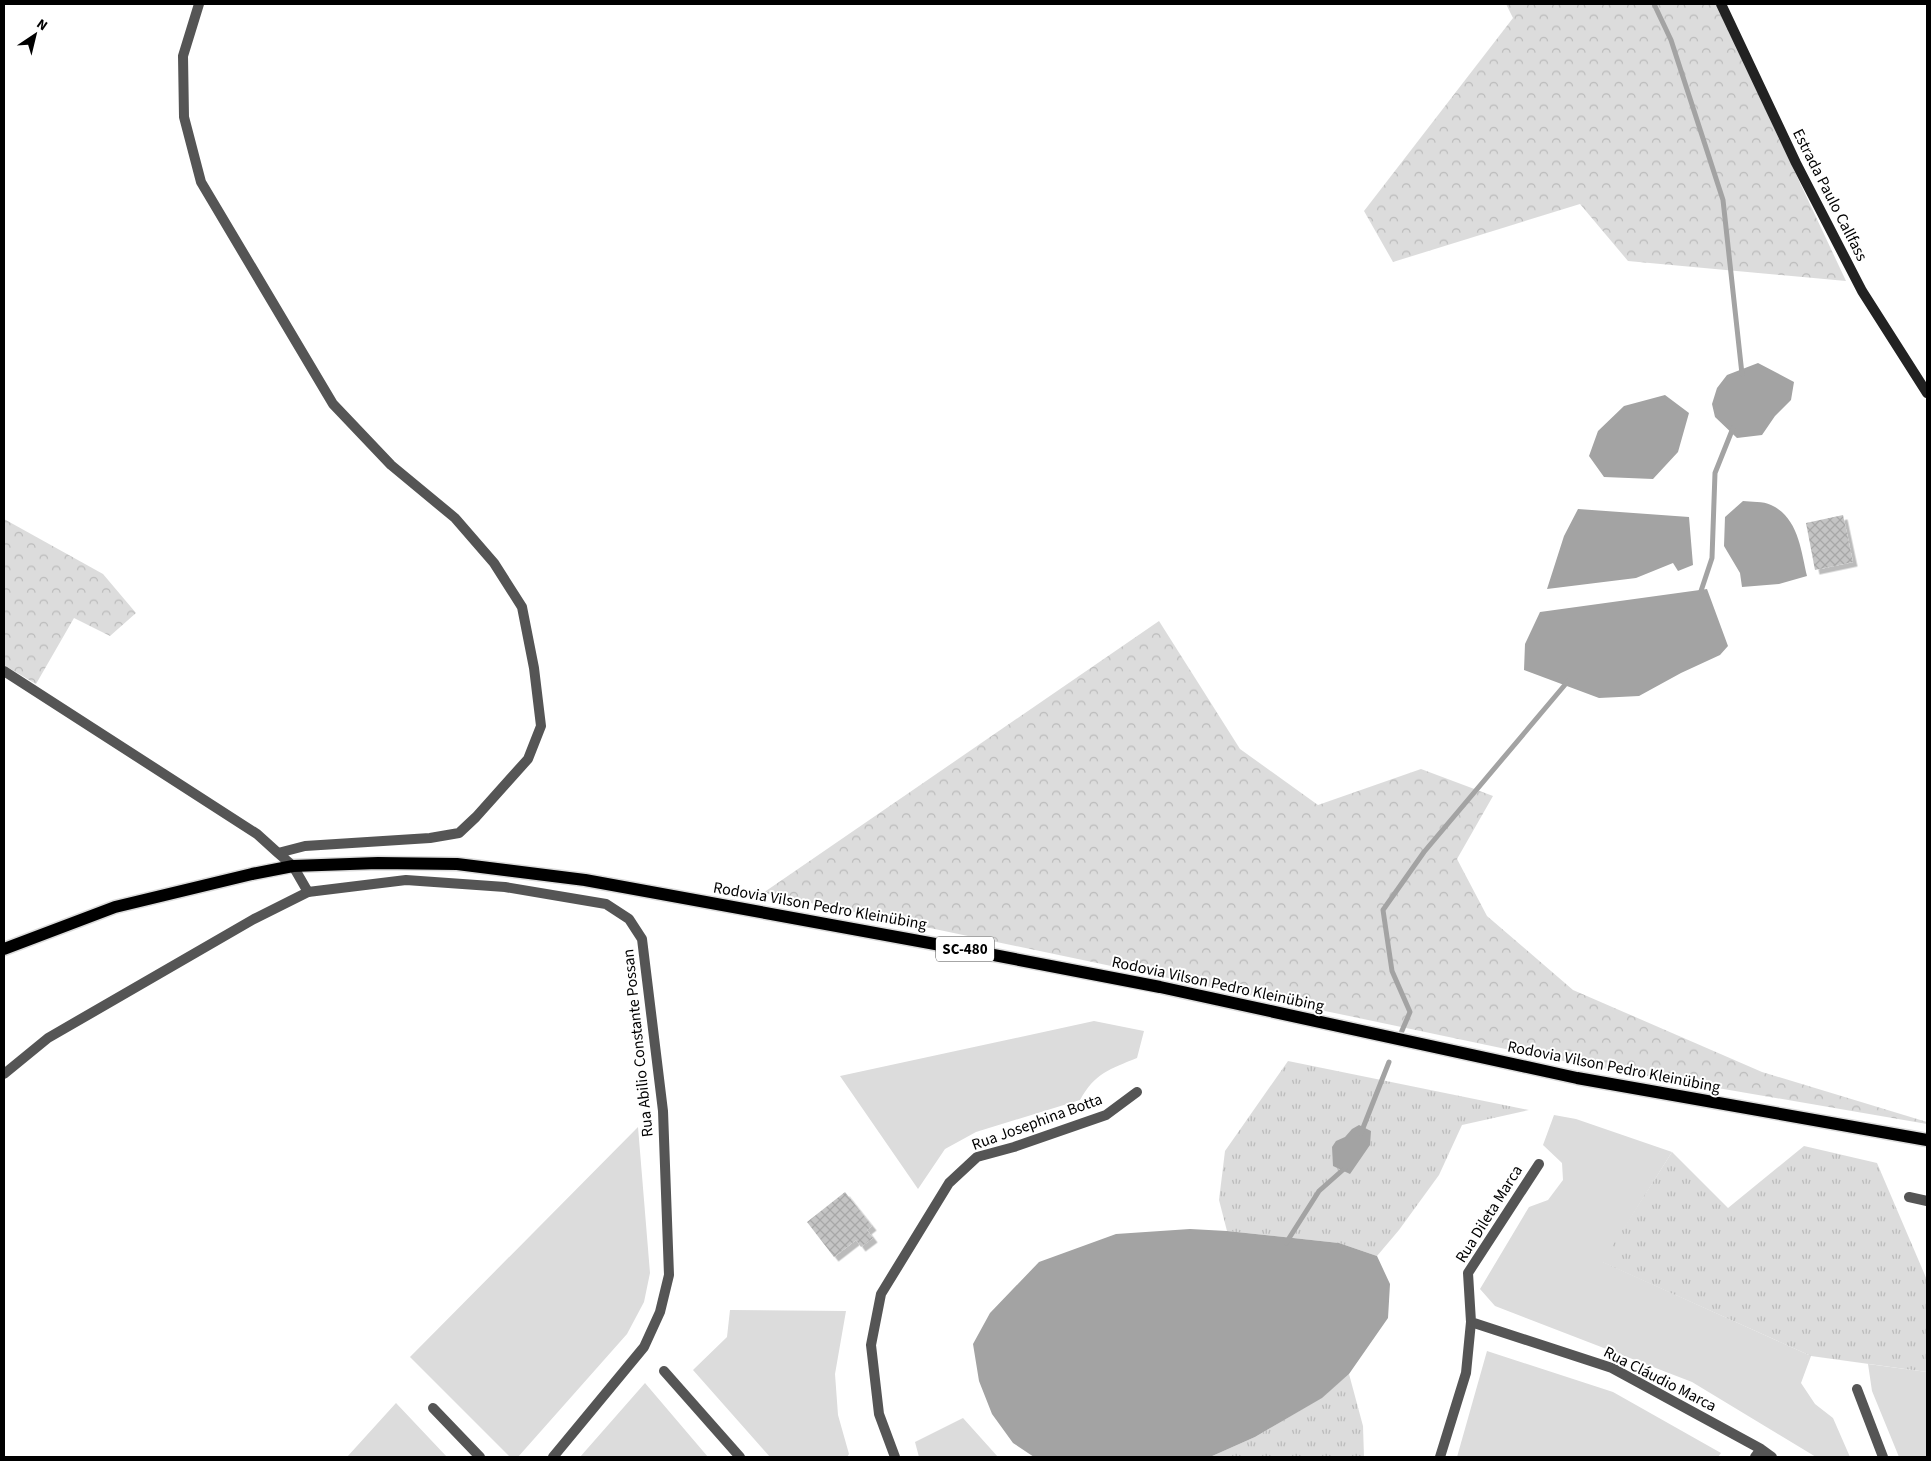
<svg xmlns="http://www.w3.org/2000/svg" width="1931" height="1461" font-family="'Source Sans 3',sans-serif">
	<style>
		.grass { fill: #dcdcdc }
		.forest { fill: url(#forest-crowns) }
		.park { fill: url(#park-tufts) }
		.water { fill: #a3a3a3 }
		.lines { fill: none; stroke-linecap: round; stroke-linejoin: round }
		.stream { stroke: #a3a3a3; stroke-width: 5 }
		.building { fill: url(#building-cross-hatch); filter: url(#shadow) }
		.primary-casing { stroke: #dbdbdb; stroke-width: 15 }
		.lane { stroke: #555; stroke-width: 10 }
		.street { stroke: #555; stroke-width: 10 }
		.secondary { stroke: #222; stroke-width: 10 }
		.primary { stroke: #000; stroke-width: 12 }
		.labels { text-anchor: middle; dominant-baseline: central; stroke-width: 4; stroke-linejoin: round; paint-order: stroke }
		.shield { fill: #fff; stroke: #4c4c4c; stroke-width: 1 }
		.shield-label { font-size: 15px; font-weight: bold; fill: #000 }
		.street-label { font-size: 16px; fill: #000; stroke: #fff }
	</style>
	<defs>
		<pattern id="forest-crowns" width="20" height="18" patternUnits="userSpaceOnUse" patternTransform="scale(1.25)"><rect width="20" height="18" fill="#dcdcdc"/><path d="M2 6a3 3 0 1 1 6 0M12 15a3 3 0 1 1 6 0" fill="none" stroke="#bbb"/></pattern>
		<pattern id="park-tufts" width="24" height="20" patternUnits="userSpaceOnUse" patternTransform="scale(1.25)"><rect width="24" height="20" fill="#dcdcdc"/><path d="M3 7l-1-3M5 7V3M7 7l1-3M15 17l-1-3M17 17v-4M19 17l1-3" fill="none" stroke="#bbb"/></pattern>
		<pattern id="building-cross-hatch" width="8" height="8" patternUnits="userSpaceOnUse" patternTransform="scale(1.25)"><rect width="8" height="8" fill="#c4c4c4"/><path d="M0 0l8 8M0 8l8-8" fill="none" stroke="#a7a7a7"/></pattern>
		<filter id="shadow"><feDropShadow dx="4.5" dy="4.5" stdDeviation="0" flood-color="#0004"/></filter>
	</defs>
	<rect width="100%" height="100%" fill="#fff"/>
	<path class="grass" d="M1094 1021 1144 1031 1137 1058C1110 1069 1095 1073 1080 1100L976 1132 945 1149 918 1189 840 1076Z
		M1554 1115 1576 1119 1672 1152 1603 1262 1811 1356 1801 1383 1815 1404 1833 1418 1850 1457H1816L1692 1382 1495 1306 1480 1289 1529 1207 1548 1200 1563 1180 1562 1163 1543 1145Z
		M638 1127 650 1273 644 1302 627 1334 518 1457H510L410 1357Z
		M730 1310 846 1311 835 1374 838 1415 849 1454 847 1457H770L693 1370 727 1337Z
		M1487 1351 1613 1392 1721 1453 1718 1457H1457Z
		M1868 1364 1927 1372V1457H1899L1872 1391Z
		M645 1383 708 1457H580Z
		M396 1403 447 1457H347Z
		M963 1418 998 1457H919L915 1442Z"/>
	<path class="forest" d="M1506 4H1716L1846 281 1628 261 1580 204 1393 262 1364 211 1513 18Z
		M4 519 103 574 136 613 110 636 74 618 36 684 4 665Z
		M1159 621 1240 749 1318 805 1421 769 1493 796 1457 859 1487 916 1573 990 1762 1072 1927 1122V1124L1573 1063 763 893Z"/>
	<path class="park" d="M1288 1061 1529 1110 1462 1125 1439 1175 1399 1230 1377 1256 1339 1243 1227 1231 1219 1200 1225 1151Z
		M1804 1146 1877 1163 1927 1280V1372L1811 1356 1602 1262 1672 1152 1728 1208Z
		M1349 1374 1363 1426 1364 1457H1210L1255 1437 1321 1398Z"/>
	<path class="water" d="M1758 363 1794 382 1791 400 1775 416 1762 435 1737 438 1715 417 1712 404 1717 388 1727 375Z
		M1665 395 1689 413 1678 452 1653 479 1604 477 1589 456 1598 431 1624 406Z
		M1743 501C1751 502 1763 501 1771 505 1798 517 1801 550 1807 576L1779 584 1742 587 1740 573 1724 546 1725 517Z
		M1578 509 1689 517 1693 565 1678 571 1673 563 1636 578 1547 589 1564 536Z
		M1707 589 1728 646 1720 655 1681 673 1639 696 1599 698 1524 670 1525 644 1540 612Z
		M1359 1125 1371 1131 1370 1145 1350 1174 1333 1166 1332 1147 1336 1141 1345 1137 1352 1129Z
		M1190 1229 1227 1231 1339 1243 1377 1256 1390 1284 1388 1318 1349 1374 1322 1398 1255 1437 1210 1457H1034L1013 1443 992 1414 979 1381 973 1344 990 1313 1039 1262 1116 1234Z"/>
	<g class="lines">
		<path class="stream" d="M1654 4 1671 40 1723 200 1742 374
			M1700 594 1712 558 1715 473 1733 428
			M1401 1033 1410 1012 1392 971 1383 910 1424 852 1569 680
			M1361 1133 1389 1062
			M1286 1243 1319 1191 1345 1168"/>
	</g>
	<path class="building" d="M1843 515 1853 562 1815 570 1806 523Z
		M845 1192 872 1226 867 1230 873 1238 861 1247 856 1240 834 1257 807 1222Z"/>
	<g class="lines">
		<defs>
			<path id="primary" d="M4 949 115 907 252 874 293 866 378 863 457 864 585 880 957 948 1160 987 1577 1078 1927 1140"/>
		</defs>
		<use href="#primary" class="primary-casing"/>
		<path class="lane" d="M4 1074 48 1038 254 919 308 892"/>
		<path class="street" d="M4 671 257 834 278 853 305 846 430 838 459 833 476 817 528 759 541 726 534 668 522 607 494 563 455 518 391 465 333 404 201 182 184 117 183 56 199 4
			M278 853 293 866 308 892 406 880 505 887 606 904 629 919 642 939 663 1111 669 1275 660 1312 644 1347 553 1457
			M1909 1197 1927 1201
			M1471 1322 1612 1368 1761 1449 1772 1457
			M664 1371 740 1457
			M1857 1389 1883 1457
			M433 1408 480 1457
			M895 1457 879 1414 871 1345 881 1294 949 1183 977 1157 1014 1147 1106 1115 1137 1092
			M1440 1457 1466 1373 1471 1322 1468 1273 1539 1164
			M1755 1457 1761 1449"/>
		<path class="secondary" d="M1721 4 1796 163 1862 291 1927 393"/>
		<use href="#primary" class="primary"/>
	</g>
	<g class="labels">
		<rect class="shield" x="936" y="936.5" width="58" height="25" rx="4"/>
		<g class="shield-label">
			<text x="965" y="949">SC-480</text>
		</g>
		<g class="street-label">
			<text transform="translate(1830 195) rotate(63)">Estrada Paulo Callfass</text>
			<text transform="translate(820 906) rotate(10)">Rodovia Vilson Pedro Kleinübing</text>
			<text transform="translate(1218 984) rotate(12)">Rodovia Vilson Pedro Kleinübing</text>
			<text transform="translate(638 1043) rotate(-96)">Rua Abilio Constante Possan</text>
			<text transform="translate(1614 1067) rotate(11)">Rodovia Vilson Pedro Kleinübing</text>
			<text transform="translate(1037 1122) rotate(-20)">Rua Josephina Botta</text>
			<text transform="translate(1489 1214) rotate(-58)">Rua Dileta Marca</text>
			<text transform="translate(1660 1379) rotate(27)">Rua Cláudio Marca</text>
		</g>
	</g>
	<rect width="1931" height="1461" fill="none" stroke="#000000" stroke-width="10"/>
	<g transform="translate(35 35) rotate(35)" stroke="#ffffff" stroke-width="4" paint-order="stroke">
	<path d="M0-4L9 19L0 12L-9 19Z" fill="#000000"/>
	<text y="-8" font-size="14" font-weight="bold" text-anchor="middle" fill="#000000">N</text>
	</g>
</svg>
